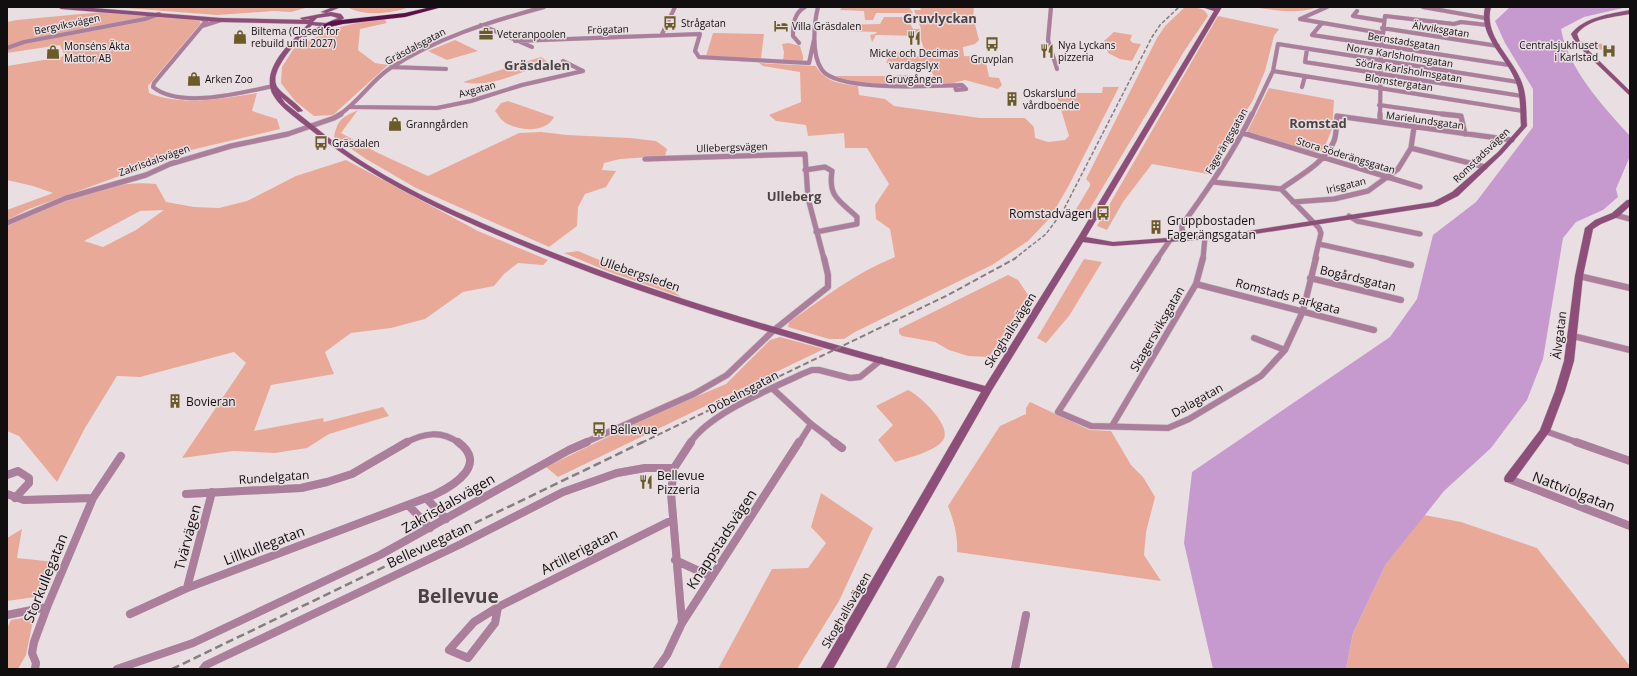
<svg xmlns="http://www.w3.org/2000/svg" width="1637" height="676" font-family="'Open Sans',sans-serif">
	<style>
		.green { fill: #e9a998; fill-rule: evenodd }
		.water { fill: #c69acf }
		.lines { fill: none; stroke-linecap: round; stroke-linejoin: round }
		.street-far3-casing { stroke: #c6bec0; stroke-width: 4.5 }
		.street-far2-casing { stroke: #c6bec0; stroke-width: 6 }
		.street-far1-casing { stroke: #c6bec0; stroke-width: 7 }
		.street-casing { stroke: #c6bec0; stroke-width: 8 }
		.secondary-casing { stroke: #c6bec0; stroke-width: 1 }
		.highway-casing { stroke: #c6bec0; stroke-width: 1 }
		.street-far3 { stroke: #ab7f9c; stroke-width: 4 }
		.street-far2 { stroke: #ab7f9c; stroke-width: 5 }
		.street-far1 { stroke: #ab7f9c; stroke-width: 6 }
		.street { stroke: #ab7f9c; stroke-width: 8 }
		.secondary { fill: #8d4e7a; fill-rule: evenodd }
		.highway { fill: #581247; fill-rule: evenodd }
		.rail-far2 { stroke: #857e80; stroke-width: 1.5; stroke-dasharray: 4 2; stroke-linecap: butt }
		.rail-far1 { stroke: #857e80; stroke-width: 2; stroke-dasharray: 6 3; stroke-linecap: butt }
		.rail { stroke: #857e80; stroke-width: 2.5; stroke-dasharray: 8 4; stroke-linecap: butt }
		.labels { text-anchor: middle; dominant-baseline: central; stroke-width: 3; stroke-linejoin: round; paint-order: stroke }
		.far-poi-label { font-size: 10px; fill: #110e0f; stroke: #e9dfe2; text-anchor: start }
		.far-street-label { font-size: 10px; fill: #110e0f; stroke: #e9dfe2 }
		.poi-label { font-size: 12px; fill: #110e0f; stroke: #e9dfe2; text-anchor: start }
		.street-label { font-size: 12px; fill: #110e0f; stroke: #e9dfe2 }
		.far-district-label { font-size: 13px; font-weight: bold; fill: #4b4345; stroke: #e9dfe2 }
		.neighbourhood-label { font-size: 13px; font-weight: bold; fill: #4b4345; stroke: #e9dfe2 }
		.near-street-label { font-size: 14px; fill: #110e0f; stroke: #e9dfe2 }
		.near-district-label { font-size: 19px; font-weight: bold; fill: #4b4345; stroke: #e9dfe2 }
	</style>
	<rect width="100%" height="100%" fill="#e9dfe2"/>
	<path class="green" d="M113 7H309L291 12 274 11 217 15Z
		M351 7H410C392 13 367 17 349 8Z
		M842 7H909L913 13H876L873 20H865L864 11 840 10Z
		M920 7H974L973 17 979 40 975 44 963 47 964 56 985 57 989 77 999 78 1002 85 998 89 965 80 949 84 911 81 882 86 853 82 834 76H893C903 73 921 78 934 77L928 63H886L889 56H894L892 52 907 51 910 56H900H926L920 36 876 35 872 42 870 35 875 34 877 32 842 31 835 25 880 24 884 17H907L913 29H921L914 10H921Z
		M1185 7C1194 7 1205 7 1208 16L1183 53 1085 217 1072 216 1090 186V183L1086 179 1157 38 1165 26Z
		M1253 7H1318C1297 15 1275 10 1253 7Z
		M102 12 199 20 201 23 148 86 149 93C183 107 222 98 257 93L252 111 277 119 280 129 191 150 29 209 7 220V210L53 193 33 186 7 180V66L62 57 64 54 60 45 7 53V22L17 20Z
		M1218 16 1279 29 1274 36 1265 71 1253 100 1208 174 1152 164 1123 202 1107 230 1097 226Z
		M384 19 387 23 360 29 358 50 375 63 388 65 333 115 314 116 295 101 281 83 282 67 294 48 335 28 361 22Z
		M1114 32 1132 35 1130 40 1133 43 1141 44 1132 61 1120 59 1108 53 1104 41Z
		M713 33 764 34 761 58 706 56Z
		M455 40 478 51 447 60 428 51Z
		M1578 41 1604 44 1614 51 1585 48Z
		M789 43 800 46 803 56V61H783L784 52 782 44Z
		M541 57 548 62C523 71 491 89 463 82Z
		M759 63 816 66C824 82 842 84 858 86L859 95 885 99 894 106 980 118H1025L1034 127 1035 138 1048 142 1065 140 1069 136 1056 93H1102L1103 87H1119L1068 187 1050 218 1028 241 992 265 855 332 844 339H829L788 327 789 322C824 298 855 273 895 257L890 229 876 219 875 205 889 184 867 148H845L844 133 808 136 806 125 776 121 769 115 801 102 800 72 763 66Z
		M1269 88 1334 100 1332 129 1323 151 1314 152 1247 132Z
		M508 101 554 117C546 134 515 131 503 121 500 119 498 114 495 111L501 103Z
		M358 110 341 133 378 153 428 176 519 133 541 132 567 135 630 138 656 141 667 149 665 156 620 159 604 163 602 170 616 171 606 187 585 194 578 207 577 226 549 247 416 188 366 159 334 137C338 118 342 118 358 110Z
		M346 160 478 231 548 260 543 265 518 263 504 274 494 286 463 292 425 319 391 328 351 333 325 352 334 374 271 385 254 431 323 418 324 422 383 407 389 416 329 434 307 448 275 453 233 451 182 458 246 363 234 352 140 377 117 376 85 428 57 482 19 436 7 431V226C49 206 108 178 156 184L166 202 194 207 219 208 247 201 296 176ZM164 210 136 230 103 247 84 241 140 211Z
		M578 251 673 291 681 297 607 271 564 253Z
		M1084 259 1102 262 1069 316 1046 343 1037 338Z
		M1008 275 1018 280 1028 295 989 357 968 356 949 350 935 342 902 336 899 333V329Z
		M780 337 824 349 558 477 546 467 653 415 726 384 770 340Z
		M908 390C919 395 953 426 943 440 936 451 908 458 895 462L878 440 893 425 876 406Z
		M1030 402 1090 430 1111 431 1131 465 1143 477 1155 497 1146 532 1144 555 1161 581 957 552C958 535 954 522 948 506L1000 426 1026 414V408Z
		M821 493 873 528 839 601 797 669H718L772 569 808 568 826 543 811 527Z
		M1424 515 1461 522 1537 548 1630 666V669H1346L1353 633 1386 564Z
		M22 529 17 558 55 562 42 596 7 601V538Z
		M34 616 26 655 18 669H7V628L11 620Z"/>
	<path class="water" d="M1510 7H1627L1584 17 1561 29C1568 69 1603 106 1630 136V156L1616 189 1618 197 1603 210 1576 222 1563 238 1543 359 1527 400 1491 448 1444 491 1386 564 1353 633 1346 669H1213L1184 543 1192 472 1390 337 1417 299 1433 235 1476 202 1533 127V89L1505 43 1495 21Z"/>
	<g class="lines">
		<defs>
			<path id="street-far3" d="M818 7C814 23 811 55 822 70 838 92 935 86 962 85L966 89 956 90 955 86
				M1051 7 1048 40 1057 69
				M1423 7 1485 18
				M1357 11 1353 16 1384 21
				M202 19 206 21 154 83 153 87C180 109 241 93 273 86
				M1300 19 1381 33
				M1300 19 1327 7
				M1322 23 1312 35 1509 65
				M481 25 532 47
				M202 26 221 20
				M1382 28 1498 46
				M662 34 675 7
				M515 41 700 34 695 51 699 57 809 63 814 40
				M799 43 793 36C793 24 794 13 805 7
				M7 48 24 42 145 19 159 14
				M1307 49 1305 62 1522 96
				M391 67 446 69
				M1273 71 1523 111
				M1302 87 1305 76
				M1379 105 1450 115
				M351 107 437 108 471 101 522 85 583 71 563 61
				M339 115C359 102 371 81 389 69 436 38 489 22 544 7
				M1252 115 1273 71 1278 44 1518 82
				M1380 115 1381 52 1385 16 1454 24 1461 22 1487 25"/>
			<path id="street-far2" d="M1442 114 1461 116 1465 134
				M1380 122V114
				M1243 133 1420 187
				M1411 148 1485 167
				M645 159 805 154 808 198 824 259
				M805 170 825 167 832 171C828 197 839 200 857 217V224L816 232
				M1213 182 1281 189 1319 228 1321 233 1315 259
				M1281 189C1299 176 1325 163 1334 141 1337 133 1336 124 1337 116L1512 140
				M1293 202 1334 199 1368 191 1398 169 1411 148 1414 127
				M1615 215 1630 219
				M1349 216 1357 221 1420 234
				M7 223 66 198 146 175 170 164 231 146 288 134 334 118 341 114
				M1189 238 1182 230V225C1208 189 1233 153 1252 114
				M1319 244 1386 259
				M1157 259 1170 240
				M1203 259 1205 237"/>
			<path id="street-far1" d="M1158 258 1058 412 1091 426 1168 428 1189 419 1261 376 1285 350 1303 311 1316 258
				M1381 258 1411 265
				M1579 276 1630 288
				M1310 278 1401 300
				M1196 284 1374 330
				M1573 336 1630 350
				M1254 338 1285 350
				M773 389 811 424 836 443
				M1112 426 1196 284 1203 258
				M1545 431 1579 443
				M405 443C424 433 441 430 459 443
				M584 443 694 394 727 375 774 330 828 287V275L824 258
				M690 443C710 413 769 390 802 374L812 370H819L850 378 860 377 881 360
				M799 443 811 424"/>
			<path id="street" d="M834 442 842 448
				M1576 442 1630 461
				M7 475 18 471 29 478V483L15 498
				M1509 479 1630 526
				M7 494 24 500 93 498
				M186 494 301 488 327 482 352 474 407 442
				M427 499 446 519
				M409 506 430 528
				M675 560 712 577
				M187 588 212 492
				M498 607 495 623 468 658 449 650 474 622Z
				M498 607 672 520
				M130 614 187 588 434 495C455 485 488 464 458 442
				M7 615 47 607
				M682 623 671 493 674 468 691 442
				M35 669 36 663 32 653 34 642 47 607 93 498 121 456
				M117 669 193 643 380 555 569 450 587 442
				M203 669 206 665 461 544 563 492 617 473 645 468H674
				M657 669 667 655 682 623 799 442
				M890 669 940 580
				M1015 669 1026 615"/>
			<path id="secondary" d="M58 7H80L221 18 308 20 310 19 303 20 300 18 331 12 341 14 344 18C335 26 323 27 312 25 303 36 265 72 278 88 285 96 296 102 303 111L298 112 281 97 285 103C312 124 338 147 368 165 416 195 469 218 522 240 672 302 829 343 985 386L1077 239 1214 11 1202 7 1216 8 1222 7 1086 237 1113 242 1235 233 1433 202 1452 192 1498 152 1521 126C1520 112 1521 96 1516 82 1507 57 1478 37 1485 7H1491C1483 37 1513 57 1522 83 1527 96 1526 112 1527 126L1502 154 1458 196 1438 206 1235 237 1113 246 1083 242 992 390 833 669H820L981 392C825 348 666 307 516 243 445 213 377 182 316 134 303 123 279 108 272 93 261 66 293 41 308 24L221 22 61 9ZM331 16 338 18 326 23 313 22 317 18Z
				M333 7H341L326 13 321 12Z
				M1630 10V14C1613 17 1588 19 1577 34L1580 42 1630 91V96L1576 44 1571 34C1584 17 1610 14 1630 10Z
				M1627 200H1630V206L1618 217 1601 224 1593 229 1583 276 1574 361 1565 391 1550 431 1513 482H1505L1504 479 1505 476 1540 430 1555 391 1564 361 1575 276 1585 228 1595 220 1612 213Z"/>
			<path id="highway" d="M431 7H442L405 17 343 24 325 28 305 37 300 36 332 21 405 13Z"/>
		</defs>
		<use href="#street-far3" class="street-far3-casing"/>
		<use href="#street-far2" class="street-far2-casing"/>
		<use href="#street-far1" class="street-far1-casing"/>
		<use href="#street" class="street-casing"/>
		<use href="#secondary" class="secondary-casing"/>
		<use href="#highway" class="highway-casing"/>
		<use href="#street-far3" class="street-far3"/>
		<use href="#street-far2" class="street-far2"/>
		<use href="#street-far1" class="street-far1"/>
		<use href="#street" class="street"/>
		<use href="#secondary" class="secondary"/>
		<use href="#highway" class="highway"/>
		<path class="rail-far2" d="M1014 259 1046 234 1063 211 1152 37 1160 25 1179 7"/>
		<path class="rail-far1" d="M641 443 948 295 1016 258"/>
		<path class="rail" d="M172 669 643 442"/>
	</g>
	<defs>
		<symbol id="bus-bare" viewBox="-9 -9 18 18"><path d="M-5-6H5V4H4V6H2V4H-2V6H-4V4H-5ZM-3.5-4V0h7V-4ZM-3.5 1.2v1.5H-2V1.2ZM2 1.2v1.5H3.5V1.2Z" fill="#6b5b29" stroke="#e9dfe2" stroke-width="2.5" paint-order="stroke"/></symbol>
		<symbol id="hotel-bare" viewBox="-9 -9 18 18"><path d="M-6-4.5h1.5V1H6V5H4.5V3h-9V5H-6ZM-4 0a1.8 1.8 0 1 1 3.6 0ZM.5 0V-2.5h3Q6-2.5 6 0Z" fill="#6b5b29" stroke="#e9dfe2" stroke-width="2.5" paint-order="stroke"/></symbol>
		<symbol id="office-bare" viewBox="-9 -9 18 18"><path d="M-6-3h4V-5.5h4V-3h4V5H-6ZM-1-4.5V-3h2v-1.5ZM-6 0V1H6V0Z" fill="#6b5b29" stroke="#e9dfe2" stroke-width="2.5" paint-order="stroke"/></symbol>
		<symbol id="shop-bare" viewBox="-9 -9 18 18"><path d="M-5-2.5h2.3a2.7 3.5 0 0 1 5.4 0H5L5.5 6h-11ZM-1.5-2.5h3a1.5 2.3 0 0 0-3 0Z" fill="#6b5b29" stroke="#e9dfe2" stroke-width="2.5" paint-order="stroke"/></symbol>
		<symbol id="restaurant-bare" viewBox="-9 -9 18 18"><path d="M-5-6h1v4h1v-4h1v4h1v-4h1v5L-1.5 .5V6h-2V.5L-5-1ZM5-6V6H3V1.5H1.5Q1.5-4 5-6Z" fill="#6b5b29" stroke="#e9dfe2" stroke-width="2.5" paint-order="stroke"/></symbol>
		<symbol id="hospital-bare" viewBox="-9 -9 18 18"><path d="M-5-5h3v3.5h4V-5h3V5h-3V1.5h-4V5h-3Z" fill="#6b5b29" stroke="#e9dfe2" stroke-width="2.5" paint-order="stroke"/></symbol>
		<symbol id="building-bare" viewBox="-9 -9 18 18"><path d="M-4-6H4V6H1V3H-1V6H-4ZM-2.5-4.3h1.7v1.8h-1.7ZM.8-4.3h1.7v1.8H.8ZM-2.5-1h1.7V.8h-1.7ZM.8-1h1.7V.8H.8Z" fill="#6b5b29" stroke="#e9dfe2" stroke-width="2.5" paint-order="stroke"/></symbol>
	</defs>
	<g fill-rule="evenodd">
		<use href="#bus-bare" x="660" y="13" width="20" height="20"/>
		<use href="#hotel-bare" x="771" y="16" width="20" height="20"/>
		<use href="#office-bare" x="476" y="24" width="20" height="20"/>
		<use href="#shop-bare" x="230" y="27" width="20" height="20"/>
		<use href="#restaurant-bare" x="904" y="28" width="20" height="20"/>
		<use href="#bus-bare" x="982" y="34" width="20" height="20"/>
		<use href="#restaurant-bare" x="1037" y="41" width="20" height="20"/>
		<use href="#hospital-bare" x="1599" y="41" width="20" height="20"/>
		<use href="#shop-bare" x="43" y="42" width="20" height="20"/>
		<use href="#shop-bare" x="184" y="69" width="20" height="20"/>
		<use href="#building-bare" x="1002" y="89" width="20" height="20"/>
		<use href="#shop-bare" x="385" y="114" width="20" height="20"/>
		<use href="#bus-bare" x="311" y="133" width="20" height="20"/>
		<use href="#bus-bare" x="1093" y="203" width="20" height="20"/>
		<use href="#building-bare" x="1146" y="217" width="20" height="20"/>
		<use href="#building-bare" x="165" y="391" width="20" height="20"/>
		<use href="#bus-bare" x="589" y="419" width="20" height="20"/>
		<use href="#restaurant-bare" x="636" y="472" width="20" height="20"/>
	</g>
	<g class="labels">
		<g class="far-poi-label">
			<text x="681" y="23">Strågatan</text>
			<text x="792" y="26">Villa Gräsdalen</text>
			<text x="251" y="31">Biltema (Closed for<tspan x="251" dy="12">rebuild until 2027)</tspan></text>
			<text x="497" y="34">Veteranpoolen</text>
			<text x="1058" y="45">Nya Lyckans<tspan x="1058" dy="12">pizzeria</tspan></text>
			<text x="1598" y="45" text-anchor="end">Centralsjukhuset<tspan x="1598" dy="12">i Karlstad</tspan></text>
			<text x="64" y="46">Monséns Äkta<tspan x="64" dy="12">Mattor AB</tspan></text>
			<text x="914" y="53" text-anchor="middle">Micke och Decimas<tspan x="914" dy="12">vardagslyx</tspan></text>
			<text x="992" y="59" text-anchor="middle">Gruvplan</text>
			<text x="205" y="79">Arken Zoo</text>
			<text x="1023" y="93">Oskarslund<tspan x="1023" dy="12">vårdboende</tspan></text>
			<text x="406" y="124">Granngården</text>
			<text x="332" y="143">Gräsdalen</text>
		</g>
		<g class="far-street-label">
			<text transform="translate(67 24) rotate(-12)">Bergviksvägen</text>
			<text transform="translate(608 29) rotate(-2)">Frögatan</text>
			<text transform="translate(1441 29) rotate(9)">Älvviksgatan</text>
			<text transform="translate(1404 41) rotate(9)">Bernstadsgatan</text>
			<text transform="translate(415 46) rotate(-28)">Gräsdalsgatan</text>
			<text transform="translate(1400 55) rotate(9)">Norra Karlsholmsgatan</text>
			<text transform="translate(1409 70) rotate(9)">Södra Karlsholmsgatan</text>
			<text x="914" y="79">Gruvgången</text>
			<text transform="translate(1399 82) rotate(9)">Blomstergatan</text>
			<text transform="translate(477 89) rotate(-15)">Axgatan</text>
			<text transform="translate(1425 120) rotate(8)">Marielundsgatan</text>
			<text transform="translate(1226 141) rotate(-60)">Fagerängsgatan</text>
			<text transform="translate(732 147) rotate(-2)">Ullebergsvägen</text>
			<text transform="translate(1346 155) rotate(17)">Stora Söderängsgatan</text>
			<text transform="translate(1481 155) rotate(-44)">Romstadsvägen</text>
			<text transform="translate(154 160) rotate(-20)">Zakrisdalsvägen</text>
			<text transform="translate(1346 185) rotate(-14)">Irisgatan</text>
		</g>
		<g class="poi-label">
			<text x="1092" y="213" text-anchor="end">Romstadvägen</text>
			<text x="1167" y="220">Gruppbostaden<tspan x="1167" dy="14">Fagerängsgatan</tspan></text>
			<text x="186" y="401">Bovieran</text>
			<text x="610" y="429">Bellevue</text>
			<text x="657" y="475">Bellevue<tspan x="657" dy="14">Pizzeria</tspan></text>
		</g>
		<g class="street-label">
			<text transform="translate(640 274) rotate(19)">Ullebergsleden</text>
			<text transform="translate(1358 278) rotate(13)">Bogårdsgatan</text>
			<text transform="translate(1288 296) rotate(15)">Romstads Parkgata</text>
			<text transform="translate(1157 329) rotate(-60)">Skagersviksgatan</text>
			<text transform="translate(1010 330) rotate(-58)">Skoghallsvägen</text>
			<text transform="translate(1559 335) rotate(-83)">Älvgatan</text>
			<text transform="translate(743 392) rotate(-28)">Döbelnsgatan</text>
			<text transform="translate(1197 400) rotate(-29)">Dalagatan</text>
			<text transform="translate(274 477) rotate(-4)">Rundelgatan</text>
			<text transform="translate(846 610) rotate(-60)">Skoghallsvägen</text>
		</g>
		<g class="far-district-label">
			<text x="940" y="18">Gruvlyckan</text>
			<text x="537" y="65">Gräsdalen</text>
			<text x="1318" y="123">Romstad</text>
		</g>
		<g class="neighbourhood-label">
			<text x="794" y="196">Ulleberg</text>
		</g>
		<g class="near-street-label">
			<text transform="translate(1574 491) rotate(21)">Nattviolgatan</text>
			<text transform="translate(448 503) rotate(-30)">Zakrisdalsvägen</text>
			<text transform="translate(187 537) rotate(-75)">Tvärvägen</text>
			<text transform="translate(721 539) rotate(-57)">Knappstadsvägen</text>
			<text transform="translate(429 544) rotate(-25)">Bellevuegatan</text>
			<text transform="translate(264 545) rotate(-21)">Lillkullegatan</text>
			<text transform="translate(579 551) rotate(-27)">Artillerigatan</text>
			<text transform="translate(45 578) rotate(-68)">Storkullegatan</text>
		</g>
		<g class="near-district-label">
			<text x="458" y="596">Bellevue</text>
		</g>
	</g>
	<rect width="1637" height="676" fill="none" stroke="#110e0f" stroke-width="16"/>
</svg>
